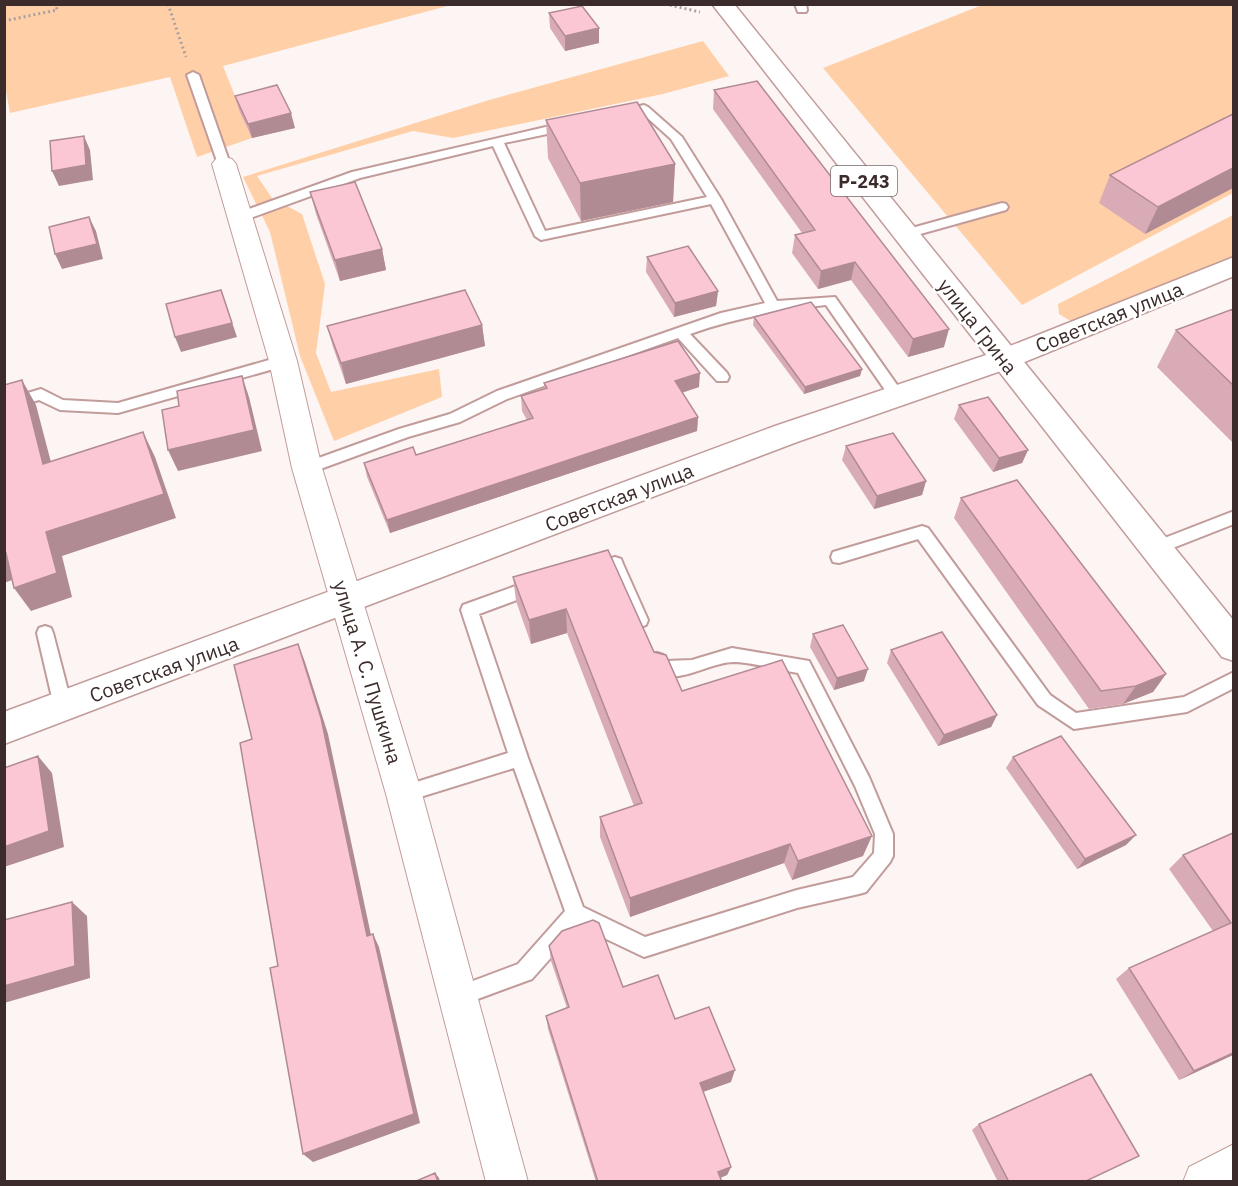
<svg xmlns="http://www.w3.org/2000/svg" width="1238" height="1186" font-family="'IBM Plex Sans',sans-serif">
	<style>
		.green { fill: #ffd0a7 }
		.lines { fill: none; stroke-linecap: round; stroke-linejoin: round }
		.lane-casing { stroke: #c19c9a; stroke-width: 4 }
		.street-casing { stroke: #c19c9a; stroke-width: 2 }
		.secondary-casing { stroke: #c19c9a; stroke-width: 3 }
		.highway-casing { stroke: #c19c9a; stroke-width: 3 }
		.path { stroke: #aba09f; stroke-width: 3; stroke-dasharray: 2 3; stroke-linecap: butt }
		.lane { fill: #fff; fill-rule: evenodd }
		.street { fill: #fff; fill-rule: evenodd }
		.secondary { fill: #fff; fill-rule: evenodd }
		.highway { fill: #fff; fill-rule: evenodd }
		.wall { fill: #d9abb6 }
		.shaded-wall { fill: #b08b94 }
		.building { fill: #fcc7d4; stroke: #b08b94; stroke-width: 1.5 }
		.labels { text-anchor: middle; dominant-baseline: central; stroke-width: 5; stroke-linejoin: round; paint-order: stroke }
		.shield { fill: #fff; stroke: #766b6b; stroke-width: 1.5 }
		.shield-label { font-size: 18px; font-weight: bold; fill: #3b2c2b }
		.street-label { font-size: 20px; fill: #3b2c2b; stroke: #fff }
	</style>
	<rect width="100%" height="100%" fill="#fdf5f4"/>
	<path class="green" d="M4 5H451L223 66 252 138 197 157 170 77 10 113 5 86Z
		M982 5H1233V193L1022 305 823 68Z
		M703 41 729 76 663 94 453 138 413 131 257 176 272 198 302 214 325 284 316 353 331 392 439 369 442 397 334 441 300 356 270 232 243 177 489 100Z
		M1233 215V258L1074 323 1059 314 1058 304Z"/>
	<g class="lines">
		<defs>
			<path id="lane" d="M795 4H806L807 10 806 12H798Z
				M193 72 199 75 230 164 228 167H220L218 164 187 75Z
				M644 105 648 107 682 137 721 199 777 301 835 297 902 392 904 396 902 400H892L826 305C779 310 735 318 690 334L727 373 729 377 727 381H717L678 338 507 399 460 422 408 437 312 472H302L299 468 302 464 399 429 450 414 497 391 721 313 765 303 711 204 541 240 535 236 493 146 360 178 245 220H235L234 217 235 214 352 172 567 122 571 123V129L504 143 545 231 707 197 671 139 642 113 621 118 615 114 617 111Z
				M1002 203 1006 204 1008 207 1006 210 906 238 900 234 901 231Z
				M283 356 290 361 288 365 118 413 60 410 39 400 4 410V400L41 389 63 400 118 403Z
				M1234 511V524L1155 555 1149 554 1147 549 1149 544Z
				M922 526 928 528 1050 695 1076 713 1184 697 1234 672V688L1187 712 1074 729 1038 705 918 539 839 563 833 562 831 557 833 552Z
				M615 557 621 559 623 564 648 620 646 625 640 627 634 625 610 572 595 577 589 575 587 570 589 565Z
				M535 579 541 581 543 586 541 591 479 614 528 758 583 907 645 937 797 890 853 877 874 853 875 834 855 786 798 673C778 670 751 662 733 662 707 663 682 684 655 674L648 660 651 655 657 653 663 655 666 661 692 660 732 648 809 661 869 777 893 834V856L890 862 866 892 859 894 797 908 644 957 579 926 532 979 456 1007 449 1004 446 997 449 990 518 964 565 911 514 768 404 802 397 800 395 794 397 788 404 786 508 753 461 610 463 605Z
				M45 626 51 628 53 633 72 706 69 711 63 714 57 711 54 706 37 633 39 628Z"/>
			<path id="street" d="M224 157 232 159 236 164 297 361 322 468 422 794 528 1182H486L386 794 292 468 269 361 212 164 216 159Z
				M1234 1144V1182H1183L1189 1167Z"/>
			<path id="secondary" d="M1234 257V276L1015 366 797 442 4 744V712L775 426 995 352Z"/>
			<path id="highway" d="M712 4H734L1234 621V661L1222 657Z"/>
		</defs>
		<use href="#lane" class="lane-casing"/>
		<use href="#street" class="street-casing"/>
		<use href="#secondary" class="secondary-casing"/>
		<use href="#highway" class="highway-casing"/>
		<path class="path" d="M168 4 186 57
			M665 4 700 12
			M4 21 57 10 56 4"/>
		<use href="#lane" class="lane"/>
		<use href="#street" class="street"/>
		<use href="#secondary" class="secondary"/>
		<use href="#highway" class="highway"/>
	</g>
	<path class="wall" d="M549 13 599 43 565 51 550 28Z
		M714 90 944 347 908 357 851 280 818 289 792 253 795 235 802 233 713 109Z
		M235 96 295 128 252 138 239 110Z
		M1233 114V188L1145 234 1099 203 1110 175Z
		M546 120 675 164 673 202 581 221 548 158Z
		M310 192 382 249 386 270 340 281 316 214Z
		M647 257 718 291 716 306 674 317 646 272Z
		M1233 309V443L1157 367 1176 330Z
		M754 317 862 369 860 376 804 394 753 325Z
		M482 325 485 346 346 384 333 347 327 326Z
		M544 383 699 387 682 393 698 417 697 431 390 533 367 477 364 463 416 455 527 420 522 411 521 396 544 389Z
		M959 405 1028 450 1022 463 993 472 954 419Z
		M846 446 926 481 922 495 874 509 842 460Z
		M961 498 1166 674 1153 692 1123 704 1089 709 954 518Z
		M513 577 654 652 682 691 863 856 792 880 784 863 630 917 600 837V817L634 806 567 633 531 644 516 601Z
		M813 634 864 681 834 690 810 647Z
		M891 650 997 715 991 727 938 746 887 663Z
		M1013 757 1126 845 1077 869 1006 768Z
		M1233 833V1055L1179 1080 1116 979 1129 968 1213 931 1169 869 1183 855Z
		M549 946 623 987 675 1019 731 1082 703 1092 731 1167 727 1175 720 1178 722 1182H596L548 1029 546 1016 567 1008 551 961Z
		M979 1124 1085 1182H998L972 1130Z"/>
	<path class="shaded-wall" d="M599 28V43L565 51V36Z
		M291 113 295 128 252 138 248 124Z
		M84 136 90 150 93 180 59 186 52 171Z
		M675 164 673 202 581 221 580 183Z
		M1233 168V188L1145 234 1158 207Z
		M89 217 96 231 103 259 62 269 55 254Z
		M382 249 386 270 340 281 335 260Z
		M855 262 851 280 818 289 821 271Z
		M221 290 237 337 181 352 175 337Z
		M718 291 716 306 674 317 675 303Z
		M482 325 485 346 346 384 341 363Z
		M949 329 944 347 908 357 913 339Z
		M862 369 860 376 804 394 805 387Z
		M700 373 699 387 674 395 675 381Z
		M242 376 249 397 262 451 178 471 168 450Z
		M22 380 36 405 58 489 43 464Z
		M698 417 697 431 390 533 387 520Z
		M143 432 155 457 176 518 62 556 72 597 31 611 14 588 46 532Z
		M1028 450 1022 463 993 472 999 458Z
		M926 481 922 495 874 509 877 496Z
		M6 553 23 576 4 583V554Z
		M566 609 567 633 531 644 529 620Z
		M298 644 305 662 328 734 374 949 367 936Z
		M868 669 864 681 834 690 837 678Z
		M1166 674 1153 692 1123 704 1136 686Z
		M997 715 991 727 938 746 944 735Z
		M38 756 52 773 64 847 4 867V847Z
		M1136 835 1126 845 1077 869 1085 859Z
		M872 836 863 856 792 880 798 861Z
		M790 844 784 863 630 917V898Z
		M72 902 87 916 90 978 4 1003V986Z
		M373 934 379 947 420 1123 313 1162 303 1154Z
		M1233 1053V1055L1179 1080 1194 1071Z
		M735 1070 731 1082 697 1094 700 1083Z
		M731 1167 727 1175 715 1180 718 1172Z
		M435 1173 439 1178 440 1182H438Z"/>
	<path class="building" d="M582 6 599 28 565 36 549 13Z
		M757 81 949 329 913 339 855 262 821 271 795 235 815 230 714 90Z
		M277 85 291 113 248 124 235 96Z
		M637 102 675 164 580 183 546 120Z
		M1233 114V168L1158 207 1110 175Z
		M84 136 86 165 52 171 50 141Z
		M355 182 382 249 335 260 310 192Z
		M89 217 97 244 55 254 49 227Z
		M688 246 718 291 675 303 647 257Z
		M221 290 232 323 175 337 166 304Z
		M465 290 482 325 341 363 327 326Z
		M811 302 862 369 805 387 754 317Z
		M1233 309V385L1176 330Z
		M678 341 700 373 675 381 698 417 387 520 364 463 413 447 416 455 533 418 521 396 547 388 544 383Z
		M242 376 254 430 168 450 162 410 179 406 177 391Z
		M22 380 43 464 143 432 164 494 46 532 57 573 14 588 6 553 4 554V385Z
		M988 397 1028 450 999 458 959 405Z
		M893 433 926 481 877 496 846 446Z
		M1017 480 1166 674 1136 686 1101 691 961 498Z
		M608 550 654 652 666 655 682 691 782 660 872 836 798 861 790 844 630 898 600 817 642 803 566 609 529 620 513 577Z
		M843 625 868 669 837 678 813 634Z
		M942 632 997 715 944 735 891 650Z
		M298 644 321 718 367 936 373 934 414 1114 303 1154 270 968 278 966 240 743 252 739 234 665Z
		M1061 736 1136 835 1085 859 1013 757Z
		M38 756 49 831 4 847V768Z
		M1233 833V1053L1194 1071 1129 968 1231 923 1183 855Z
		M72 902 75 966 4 986V920Z
		M593 920 599 923 623 987 658 975 675 1019 709 1007 735 1070 700 1083 731 1167 718 1172 722 1182H598L546 1016 569 1007 549 946 562 931Z
		M1091 1074 1139 1156 1084 1182H1009L979 1124Z
		M435 1173 438 1182H414Z"/>
	<g class="labels">
		<rect class="shield" x="831" y="166" width="66" height="30" rx="4.5"/>
		<g class="shield-label">
			<text x="864" y="181">Р-243</text>
		</g>
		<g class="street-label">
			<text transform="translate(1109 317) rotate(-22)">Советская улица</text>
			<text transform="translate(978 326) rotate(52)">улица Грина</text>
			<text transform="translate(619 497) rotate(-21)">Советская улица</text>
			<text transform="translate(164 669) rotate(-20)">Советская улица</text>
			<text transform="translate(368 672) rotate(73)">улица А. С. Пушкина</text>
		</g>
	</g>
	<rect width="1238" height="1186" fill="none" stroke="#3b2c2b" stroke-width="12"/>
</svg>
